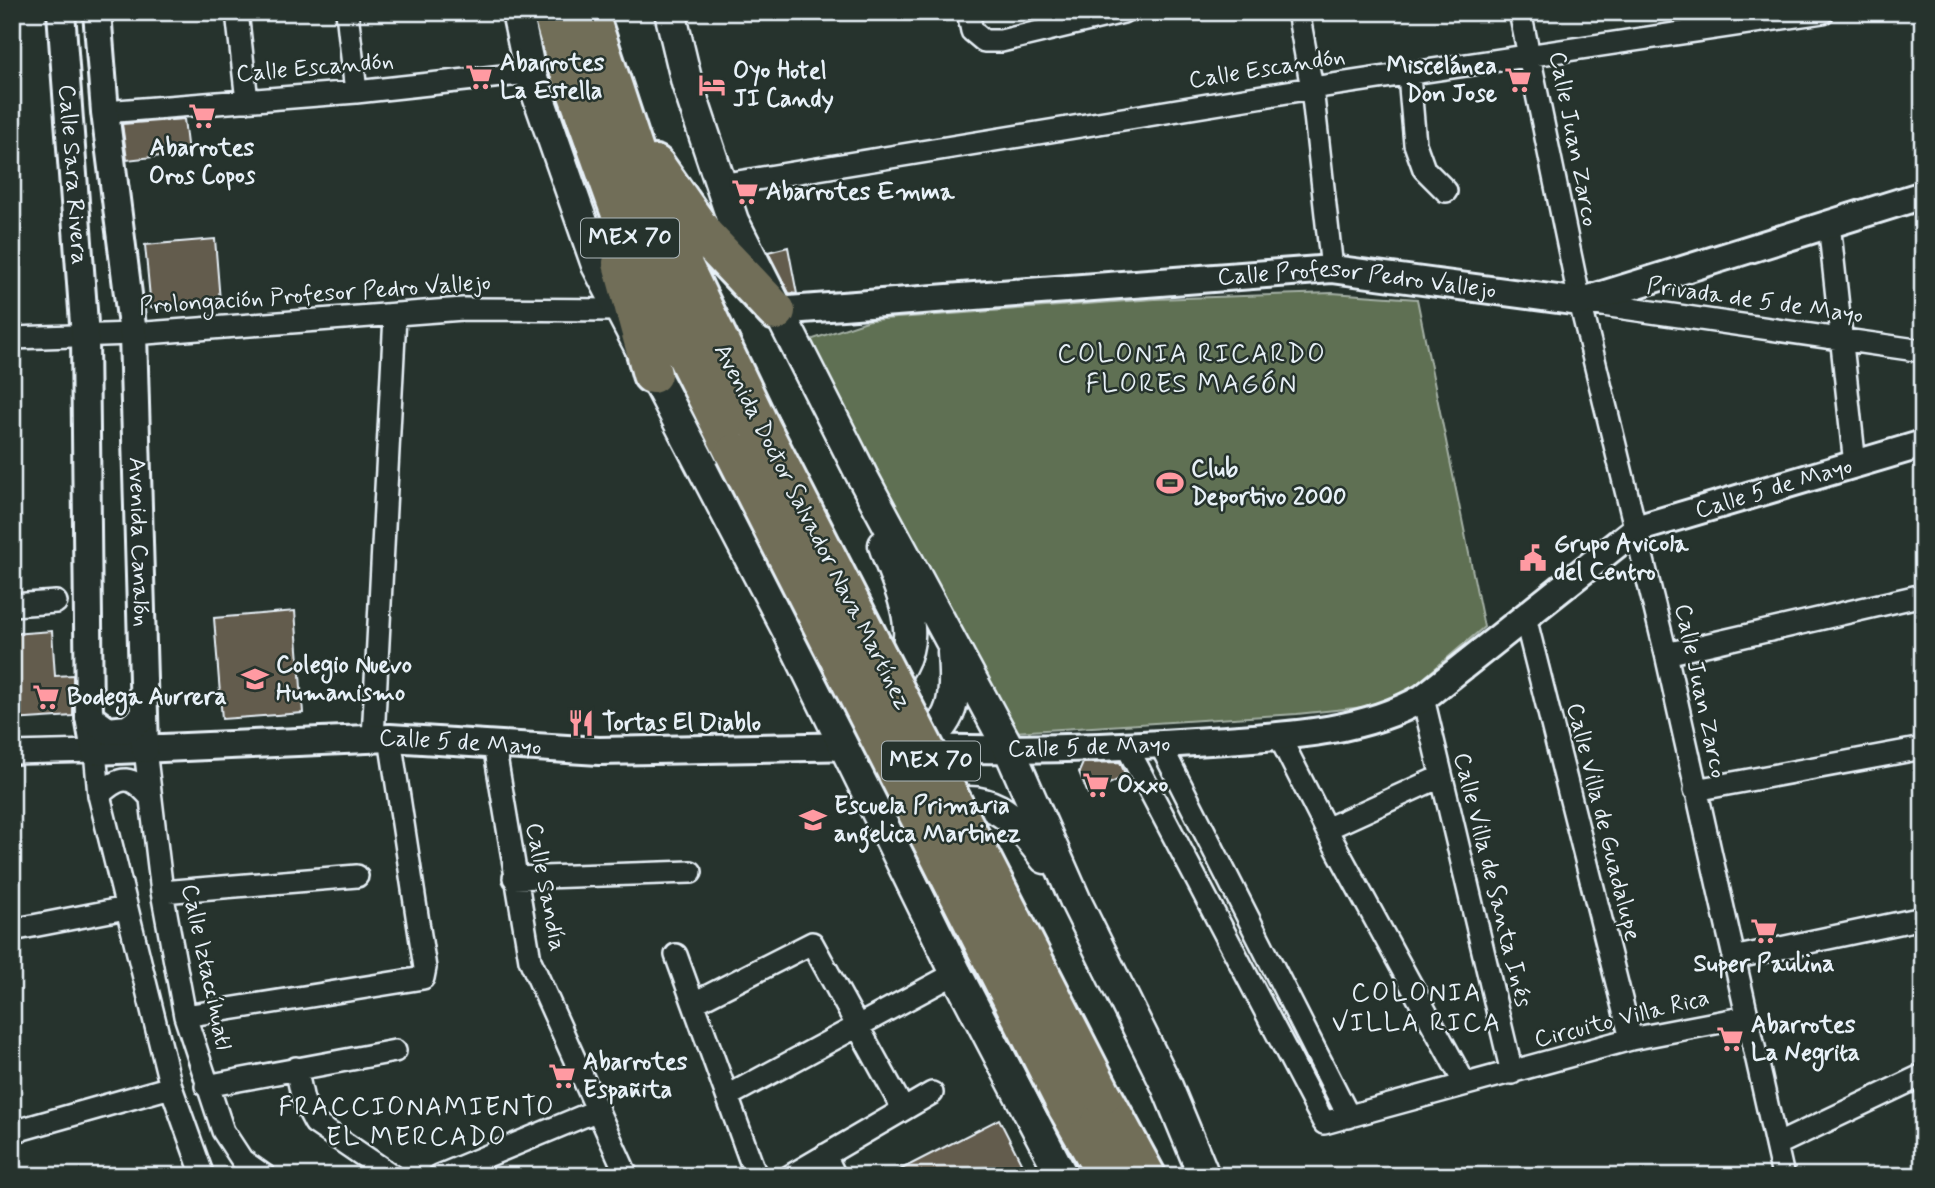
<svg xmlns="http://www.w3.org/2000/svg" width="1935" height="1188" font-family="Mynerve,sans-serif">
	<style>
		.green { fill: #5f7052; stroke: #a4b0a5; stroke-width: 2 }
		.building { fill: #645c4d; stroke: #e8f1f8; stroke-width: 2 }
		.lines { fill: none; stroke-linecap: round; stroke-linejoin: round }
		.minor-casing { stroke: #e8f1f8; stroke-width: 26 }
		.tertiary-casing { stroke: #e8f1f8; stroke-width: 32 }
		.secondary-casing { stroke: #e8f1f8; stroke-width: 35 }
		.motorway-casing { stroke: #e8f1f8; stroke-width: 44 }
		.minor { stroke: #26332d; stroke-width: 21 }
		.tertiary { stroke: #26332d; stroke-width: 26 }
		.secondary { stroke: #26332d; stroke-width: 30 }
		.motorway { stroke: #716e59; stroke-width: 38 }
		.motorway-bridge-casing { stroke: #e8f1f8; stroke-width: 44; stroke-linecap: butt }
		.motorway-bridge { stroke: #716e59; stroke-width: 38 }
		.labels { text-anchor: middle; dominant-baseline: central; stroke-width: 5; stroke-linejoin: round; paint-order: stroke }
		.shield { fill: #26332d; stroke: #aeb8bb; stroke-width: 2 }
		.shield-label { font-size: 23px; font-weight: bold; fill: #e8f1f8 }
		.poi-label { font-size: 24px; font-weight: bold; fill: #e8f1f8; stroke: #26332d; text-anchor: start }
		.street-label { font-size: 24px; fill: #e8f1f8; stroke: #26332d }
		.neighbourhood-label { font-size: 26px; letter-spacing: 2px; fill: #e8f1f8; stroke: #26332d }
	</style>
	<rect width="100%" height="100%" fill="#26332d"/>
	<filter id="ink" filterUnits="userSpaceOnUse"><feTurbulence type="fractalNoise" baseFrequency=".0143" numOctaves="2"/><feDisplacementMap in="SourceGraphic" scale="14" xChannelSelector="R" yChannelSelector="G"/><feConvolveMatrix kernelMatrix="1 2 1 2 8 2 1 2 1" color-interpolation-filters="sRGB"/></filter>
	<g filter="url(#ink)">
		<path class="green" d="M1332 293 1417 299 1484 627 1393 704 1297 714 1014 732 810 340 870 320 1155 299Z"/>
		<path class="building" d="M184 119 188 153 127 160 122 124Z
			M215 239 220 301 151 308 145 245Z
			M788 247 797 294 789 293 768 252Z
			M295 611 303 713 222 719 214 618Z
			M52 631 55 676 73 675V716L12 720V634Z
			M1120 762 1126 776 1088 794 1079 772 1083 763Z
			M999 1119 1028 1176H888Z"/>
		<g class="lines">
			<defs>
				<path id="minor" d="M237 12 247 101
					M347 12 356 92
					M968 12 972 31 984 41H1001L1123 12
					M1298 12 1312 88 1332 269
					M1520 12 1580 302 1666 654 1783 1176
					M1409 76 1415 144 1424 169 1446 191
					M105 112 356 92 530 73
					M720 185 1312 88 1823 12
					M1829 223 1855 465
					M1582 302 1923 351
					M12 338 133 334 463 309 622 310
					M12 605 56 602
					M1525 617 1631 1039
					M1666 654 1923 595
					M1423 698 1512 1073
					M1279 736 1326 829 1465 1084
					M373 738 395 316
					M1160 744 1349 1117
					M494 745 530 960 627 1176
					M1127 747 1324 1123 1631 1039 1747 1017
					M145 749 162 892 185 1016 223 1131 242 1160 265 1176
					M12 753 95 751 99 795 171 1087 203 1176
					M1695 790 1923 748
					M99 795C122 774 131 775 151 798
					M1326 829 1440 777
					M514 878 691 872
					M162 892 357 876
					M12 930 126 908
					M676 955 756 1176
					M1733 958 1923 918
					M694 1003 812 943 903 1109
					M185 1016 423 978 425 968 390 738
					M296 1068 303 1100 315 1123 393 1176
					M206 1086 395 1051
					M728 1096 956 973
					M12 1132 171 1087
					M1776 1145 1923 1075
					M825 1155 835 1176
					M439 1176 598 1110
					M790 1176 932 1093"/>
				<g id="tertiary">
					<path id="s1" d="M61 12 85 337 89 717 95 751 390 738 599 751 862 746"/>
					<path id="s2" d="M97 12 105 112 133 334 145 749"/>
					<path id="s3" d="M776 311 1332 269 1580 302 1923 195"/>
					<path d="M89 717 108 731 128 729 144 717"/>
					<path id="s4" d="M911 748C1011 751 1111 748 1210 741 1282 736 1360 734 1423 698L1636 529 1923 444"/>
				</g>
				<path id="secondary" d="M517 12 530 73 597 265 789 633 956 973 1062 1176
					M670 12 687 83 733 221 862 476 1009 749 1077 904 1166 1084 1204 1176
					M873 687C898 683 911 652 909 628 908 601 892 570 884 545
					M907 760C952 720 957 712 953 652
					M933 810C987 787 1015 816 1045 858"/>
				<path id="motorway" d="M552 12 569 69 634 250 735 453
					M588 12 647 191 760 427
					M655 165 704 235 776 311
					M622 263 652 374
					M1102 1095 1146 1176
					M1067 1106 1107 1176"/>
			</defs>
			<use href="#minor" class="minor-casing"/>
			<use href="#tertiary" class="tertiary-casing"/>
			<use href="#secondary" class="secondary-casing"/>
			<use href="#motorway" class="motorway-casing"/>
			<use href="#minor" class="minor"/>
			<use href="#tertiary" class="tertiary"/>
			<use href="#secondary" class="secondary"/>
			<use href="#motorway" class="motorway"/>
			<defs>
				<path id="motorway-bridge" d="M760 427 1102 1095
					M735 453 1067 1106"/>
			</defs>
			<use href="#motorway-bridge" class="motorway-bridge-casing"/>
			<use href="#motorway-bridge" class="motorway-bridge"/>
		</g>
	</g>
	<defs>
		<symbol id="supermarket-bare" viewBox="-9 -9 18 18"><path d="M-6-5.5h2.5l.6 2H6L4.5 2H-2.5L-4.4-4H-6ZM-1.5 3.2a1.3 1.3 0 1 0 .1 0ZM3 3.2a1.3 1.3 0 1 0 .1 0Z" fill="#ff9aa2" stroke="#26332d" stroke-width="2.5" paint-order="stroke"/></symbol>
		<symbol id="hotel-bare" viewBox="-9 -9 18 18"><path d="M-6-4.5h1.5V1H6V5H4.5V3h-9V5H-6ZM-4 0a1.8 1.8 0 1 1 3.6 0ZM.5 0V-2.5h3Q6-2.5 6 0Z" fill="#ff9aa2" stroke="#26332d" stroke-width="2.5" paint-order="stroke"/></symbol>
		<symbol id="stadium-bare" viewBox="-9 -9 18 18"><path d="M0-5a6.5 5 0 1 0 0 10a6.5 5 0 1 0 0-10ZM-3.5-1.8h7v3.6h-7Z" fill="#ff9aa2" stroke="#26332d" stroke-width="2.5" paint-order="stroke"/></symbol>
		<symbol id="civic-bare" viewBox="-9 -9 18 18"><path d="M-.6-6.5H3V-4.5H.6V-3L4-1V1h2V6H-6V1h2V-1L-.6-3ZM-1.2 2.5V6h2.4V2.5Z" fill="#ff9aa2" stroke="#26332d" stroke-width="2.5" paint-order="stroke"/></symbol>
		<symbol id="school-bare" viewBox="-9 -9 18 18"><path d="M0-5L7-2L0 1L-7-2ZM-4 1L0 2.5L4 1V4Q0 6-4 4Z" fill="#ff9aa2" stroke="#26332d" stroke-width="2.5" paint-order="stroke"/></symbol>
		<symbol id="restaurant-bare" viewBox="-9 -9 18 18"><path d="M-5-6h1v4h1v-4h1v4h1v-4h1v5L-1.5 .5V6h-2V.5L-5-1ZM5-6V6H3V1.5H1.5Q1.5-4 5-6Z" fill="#ff9aa2" stroke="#26332d" stroke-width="2.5" paint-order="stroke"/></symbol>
	</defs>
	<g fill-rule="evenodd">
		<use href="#supermarket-bare" x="460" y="58" width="38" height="38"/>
		<use href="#supermarket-bare" x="1499" y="61" width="38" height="38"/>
		<use href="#hotel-bare" x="693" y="66" width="38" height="38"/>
		<use href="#supermarket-bare" x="183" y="97" width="38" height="38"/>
		<use href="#supermarket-bare" x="726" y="173" width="38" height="38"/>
		<use href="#stadium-bare" x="1151" y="464" width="38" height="38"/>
		<use href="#civic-bare" x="1514" y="539" width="38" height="38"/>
		<use href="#school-bare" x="236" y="660" width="38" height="38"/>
		<use href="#supermarket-bare" x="27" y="678" width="38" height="38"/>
		<use href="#restaurant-bare" x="562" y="704" width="38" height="38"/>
		<use href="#supermarket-bare" x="1077" y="766" width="38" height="38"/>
		<use href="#school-bare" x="794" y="801" width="38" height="38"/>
		<use href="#supermarket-bare" x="1745" y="912" width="38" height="38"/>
		<use href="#supermarket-bare" x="1711" y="1020" width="38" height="38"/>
		<use href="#supermarket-bare" x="543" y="1057" width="38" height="38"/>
	</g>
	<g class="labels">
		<g class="shield">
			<rect x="581" y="218.5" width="98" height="39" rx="5"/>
			<rect x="882" y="741.5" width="98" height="39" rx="5"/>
		</g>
		<g class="shield-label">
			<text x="630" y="238">MEX 70</text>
			<text x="931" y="761">MEX 70</text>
		</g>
		<g class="poi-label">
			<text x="500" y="63">Abarrotes<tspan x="500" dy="28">La Estella</tspan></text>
			<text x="1497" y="66" text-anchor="end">Miscelánea<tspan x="1497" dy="28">Don Jose</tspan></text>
			<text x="733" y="71">Oyo Hotel<tspan x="733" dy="28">JI Candy</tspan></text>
			<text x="202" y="148" text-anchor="middle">Abarrotes<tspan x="202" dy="28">Oros Copos</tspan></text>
			<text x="766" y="192">Abarrotes Emma</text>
			<text x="1191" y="469">Club<tspan x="1191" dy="28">Deportivo 2000</tspan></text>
			<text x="1554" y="544">Grupo Avicola<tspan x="1554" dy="28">del Centro</tspan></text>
			<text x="276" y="665">Colegio Nuevo<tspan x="276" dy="28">Humanismo</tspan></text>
			<text x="67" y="697">Bodega Aurrera</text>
			<text x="602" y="723">Tortas El Diablo</text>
			<text x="1117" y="785">Oxxo</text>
			<text x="834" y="806">Escuela Primaria<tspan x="834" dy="28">angelica Martinez</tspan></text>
			<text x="1764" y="964" text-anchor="middle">Super Paulina</text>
			<text x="1751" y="1025">Abarrotes<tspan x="1751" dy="28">La Negrita</tspan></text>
			<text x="583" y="1062">Abarrotes<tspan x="583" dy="28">Españita</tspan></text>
		</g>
		<g class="street-label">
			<text transform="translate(315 68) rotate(-5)">Calle Escandón</text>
			<text transform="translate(1267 69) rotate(-9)">Calle Escandón</text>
			<text transform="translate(1573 139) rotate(79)">Calle Juan Zarco</text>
			<text stroke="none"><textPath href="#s1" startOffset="163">Calle Sara Rivera</textPath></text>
			<text stroke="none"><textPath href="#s3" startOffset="583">Calle Profesor Pedro Vallejo</textPath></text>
			<text transform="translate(315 295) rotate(-4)">Prolongación Profesor Pedro Vallejo</text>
			<text transform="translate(1755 301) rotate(8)">Privada de 5 de Mayo</text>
			<text stroke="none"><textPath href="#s4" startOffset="934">Calle 5 de Mayo</textPath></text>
			<text transform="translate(812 527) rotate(63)">Avenida Doctor Salvador Nava Martínez</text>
			<text stroke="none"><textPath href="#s2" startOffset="532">Avenida Canalón</textPath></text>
			<text transform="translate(1700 691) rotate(78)">Calle Juan Zarco</text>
			<text stroke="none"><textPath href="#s1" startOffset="1106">Calle 5 de Mayo</textPath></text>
			<text stroke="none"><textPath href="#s4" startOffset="178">Calle 5 de Mayo</textPath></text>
			<text transform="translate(1603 822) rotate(76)">Calle Villa de Guadalupe</text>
			<text transform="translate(1492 880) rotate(76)">Calle Villa de Santa Inés</text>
			<text transform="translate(545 887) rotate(79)">Calle Sandía</text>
			<text transform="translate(206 967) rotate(78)">Calle Iztaccíhuatl</text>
			<text transform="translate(1622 1019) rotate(-14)">Circuito Villa Rica</text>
		</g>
		<g class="neighbourhood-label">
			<text x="1192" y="355">COLONIA RICARDO<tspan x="1192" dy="30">FLORES MAGÓN</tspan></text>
			<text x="1417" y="994">COLONIA<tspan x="1417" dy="30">VILLA RICA</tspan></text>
			<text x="417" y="1108">FRACCIONAMIENTO<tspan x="417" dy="30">EL MERCADO</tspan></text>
		</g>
	</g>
	<rect width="1935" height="1188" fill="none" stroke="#26332d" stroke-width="42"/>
	<rect x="21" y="21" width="1893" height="1146" fill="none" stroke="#e8f1f8" stroke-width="2.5" filter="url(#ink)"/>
</svg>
